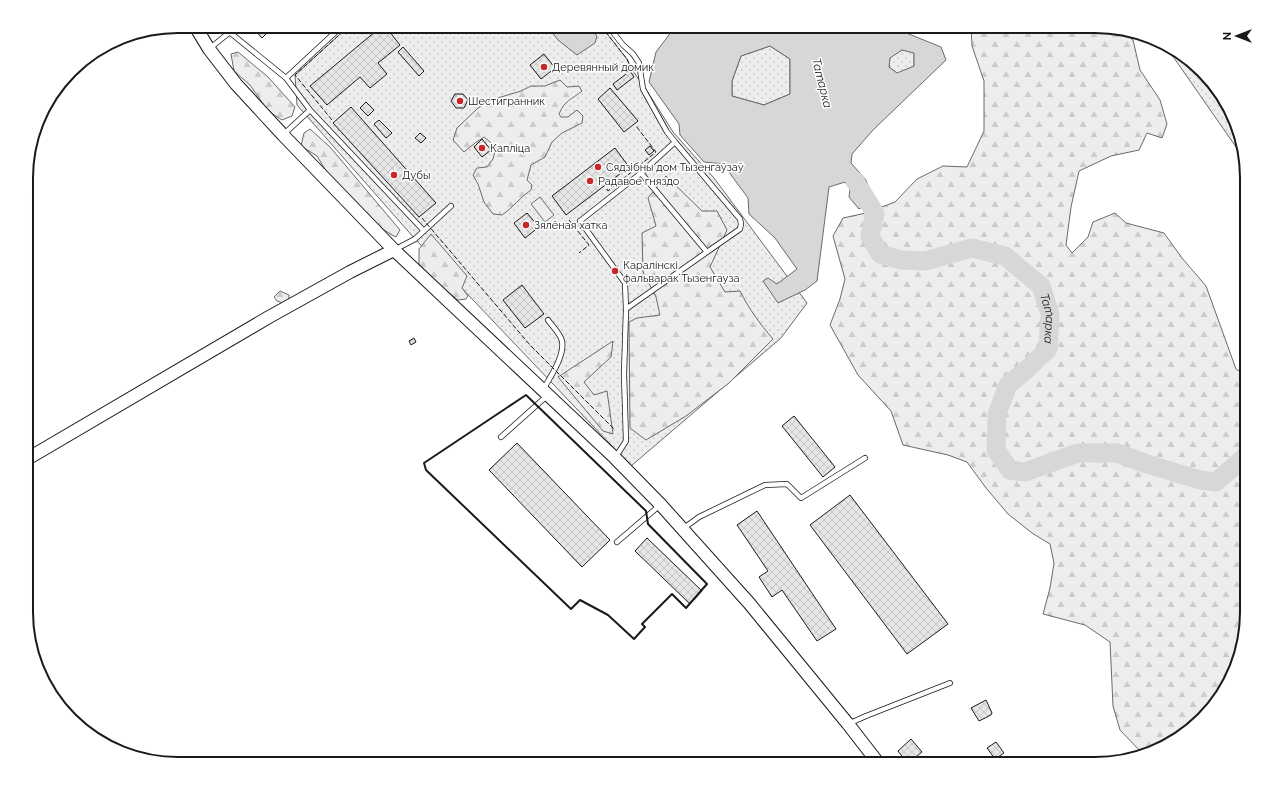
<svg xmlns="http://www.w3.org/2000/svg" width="1273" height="790" font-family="Raleway,sans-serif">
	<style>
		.grass { fill: url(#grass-dots); stroke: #6a6a6a }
		.forest { fill: url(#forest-firs); stroke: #6a6a6a }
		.pitch { fill: #ededed; stroke: #6a6a6a }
		.water { fill: #d7d7d7; stroke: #6a6a6a; fill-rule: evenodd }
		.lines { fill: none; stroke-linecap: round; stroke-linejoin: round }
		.river { stroke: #d7d7d7; stroke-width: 19 }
		.building { fill: url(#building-cross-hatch); stroke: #1a1a1a }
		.service-casing { stroke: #1a1a1a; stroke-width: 6 }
		.tertiary-casing { stroke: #1a1a1a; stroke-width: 14 }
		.service { stroke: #fff; stroke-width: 4.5 }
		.tertiary { stroke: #fff; stroke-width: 12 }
		.fence { stroke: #1a1a1a; stroke-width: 1; stroke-dasharray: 5 2; stroke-linecap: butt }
		.wall { stroke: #1a1a1a; stroke-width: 2 }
		.poi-dot { fill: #c62828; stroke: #fff; stroke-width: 1.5 }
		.labels { text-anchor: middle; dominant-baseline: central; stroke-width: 3; stroke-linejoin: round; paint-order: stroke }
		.poi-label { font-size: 11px; fill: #1a1a1a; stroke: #fff; text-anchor: start }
		.water-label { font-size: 12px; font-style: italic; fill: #1a1a1a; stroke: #fff }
		.rim { fill: none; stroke: #1a1a1a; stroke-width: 2 }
	</style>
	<defs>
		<pattern id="grass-dots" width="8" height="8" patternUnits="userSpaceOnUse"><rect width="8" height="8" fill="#ededed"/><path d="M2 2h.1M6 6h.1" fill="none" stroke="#cbcbcb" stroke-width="1.8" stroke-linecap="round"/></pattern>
		<pattern id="forest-firs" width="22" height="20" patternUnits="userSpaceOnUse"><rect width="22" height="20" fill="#ededed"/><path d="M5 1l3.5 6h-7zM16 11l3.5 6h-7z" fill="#cbcbcb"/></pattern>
		<pattern id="building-cross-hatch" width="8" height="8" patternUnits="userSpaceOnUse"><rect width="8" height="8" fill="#e6e6e6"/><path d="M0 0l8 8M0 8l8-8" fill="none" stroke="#c5c5c5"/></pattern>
	</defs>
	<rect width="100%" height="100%" fill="#fff"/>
	<path class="grass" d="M349 26H601L627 59 631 68 649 94 673 132 714 178 807 303 781 338 631 466 415 239 297 105 295 75Z
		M1165 45 1179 51 1227 102 1243 157Z
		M770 46 790 59V94L764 105 732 96V81L741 56Z
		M902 50 914 52V66L898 74 889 67 890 57Z"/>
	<path class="forest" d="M971 26H1095L1119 29 1133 40 1140 70 1160 100 1167 124 1162 138 1147 133 1139 150 1111 156 1079 171 1071 207 1066 245 1072 253 1088 237 1093 222 1115 213 1126 223 1164 233 1182 258 1206 286 1236 369 1247 376V622L1239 661 1222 696 1171 744 1142 753 1120 730 1113 706 1110 642 1085 625 1043 614 1050 588 1054 563 1050 544 1032 533 1008 514 986 488 967 462 948 455 903 445 891 411 858 375 830 325 840 299 845 279 833 236 843 218 866 213 895 202 917 179 943 166 967 167 984 131V81L972 46Z
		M238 52 268 77 295 107 292 116 282 120 268 111 250 85 234 71 231 54Z
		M560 80 567 87 579 86 582 91C571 100 565 100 559 114L561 117H568L577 110 583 116 582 123 562 133 552 142 545 157 531 165 527 180 532 185 531 190C520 197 513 208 502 215L493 214 484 202 478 184 473 175 477 168 487 167 493 159 496 147 484 137 475 143 464 152 453 140 457 128 478 108 491 100 521 91 531 86H545Z
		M310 129 330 147 400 230 396 237 390 234 372 221 332 181 317 156 301 146 304 133Z
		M666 176 702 211H717L727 230 710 267 725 292 740 291C749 309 760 324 773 339L729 383 686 416 646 440 630 428 629 322 637 318 660 315 656 297 643 272 642 233 656 226 648 198Z
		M431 234 467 276 462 288 468 296 466 299 458 300 440 286 419 264V249Z
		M280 291 289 295V300L283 303 277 301 274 297Z
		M613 341 611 357 584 382 594 395 607 391 613 434 603 431 558 377Z"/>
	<path class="pitch" d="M540 197 554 215 545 222 531 204Z"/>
	<path class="water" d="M547 26H588L597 36 595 43 577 55 558 40Z
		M679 26H889L941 47 946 60 873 130 852 154 851 163 866 180 873 200 859 209 849 197 850 189 845 182 829 187 817 281 805 290 778 303 763 281 768 278 777 284 797 269 775 238 749 214 748 198 723 164 704 162 680 135 679 124 649 82 656 52 672 31ZM770 46 790 59V94L764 105 732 96V81L741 56ZM902 50 914 53V66L897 73 889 67 890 58Z"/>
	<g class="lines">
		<path class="river" id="s1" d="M855 181 875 213 870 236 880 254 901 260 925 261 972 248 1005 256 1041 286 1050 314 1048 349 1025 371 1008 385 997 414 996 450 1010 470 1025 472 1078 453H1117L1147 464 1200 480 1216 482 1247 455"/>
	</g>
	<path class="building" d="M251 26H274L262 38Z
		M382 26H385L400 45 378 63 387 74 370 88 360 77 327 105 310 86Z
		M430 26H441L434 31Z
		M403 47 424 71 419 76 398 52Z
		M544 54 555 68 541 79 530 65Z
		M630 71 634 77 617 90 613 84Z
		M610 88 638 121 624 132 598 99Z
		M455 94H463L468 100 464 108H456L451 101Z
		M366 102 374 110 368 116 360 108Z
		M351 107 436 203 419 217 333 123Z
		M379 120 392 133 386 138 374 124Z
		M420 133 426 138 421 143 415 138Z
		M482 139 491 150 482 157 474 147Z
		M650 146 654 151 649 155 645 150Z
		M615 148 629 167 566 215 552 196Z
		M527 213 539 227 525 238 514 223Z
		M522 285 544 314 525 328 503 300Z
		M414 338 416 342 411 345 409 341Z
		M794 416 835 467 823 477 782 426Z
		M517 443 610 540 582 567 489 470Z
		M850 495 948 624 907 654 810 525Z
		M757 511 836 629 817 641 782 590 772 597 759 577 768 571 737 525Z
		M647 538 702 591 690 604 635 551Z
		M986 700 992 713 991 715 979 721 971 708Z
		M911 739 922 752 908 764 898 751Z
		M996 742 1004 753 995 759 987 748Z"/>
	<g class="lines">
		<defs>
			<path id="service" d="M222 26 286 78 310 110 424 231
				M608 26 623 45 633 54 639 63 643 89 667 132 675 142 641 173 580 221 625 283 626 309 624 374 626 441 615 458
				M209 49 230 32
				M286 78 342 26
				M284 134 310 110
				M641 173 707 252 740 229 741 224 740 219 675 142
				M396 249 415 239 451 206
				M626 309 707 252
				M543 390C550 377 565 356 562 341 560 333 552 326 548 320
				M501 437 548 395
				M684 528 699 517 765 485 787 484 801 498 865 458
				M617 542 659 506
				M848 724 866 716 950 683"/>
			<path id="tertiary" d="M195 26 209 49 236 84 283 135 394 250 615 458 661 505 749 603 848 724 879 764
				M27 459 269 317 350 272 394 250"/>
		</defs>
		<use href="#service" class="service-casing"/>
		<use href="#tertiary" class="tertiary-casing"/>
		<use href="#service" class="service"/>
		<use href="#tertiary" class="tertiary"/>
		<path class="fence" d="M601 26 627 59 631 68
			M332 120 295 75 349 26
			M607 189 608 191 656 152 636 126
			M422 218 530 345 614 429
			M569 220 589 245 579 253"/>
		<path class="wall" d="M526 395 646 511 648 524 707 584 686 608 672 594 642 624 645 627 634 639 608 615 580 600 571 609 426 470 424 463Z"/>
	</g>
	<g class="poi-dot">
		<circle cx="544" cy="67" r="4"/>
		<circle cx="460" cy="101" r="4"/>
		<circle cx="482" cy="148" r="4"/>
		<circle cx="598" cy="167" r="4"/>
		<circle cx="394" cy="175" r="4"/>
		<circle cx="590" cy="181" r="4"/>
		<circle cx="526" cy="225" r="4"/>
		<circle cx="615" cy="271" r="4"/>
	</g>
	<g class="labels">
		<g class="poi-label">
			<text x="552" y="67">Деревянный домик</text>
			<text x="468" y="101">Шестигранник</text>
			<text x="490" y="148">Капліца</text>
			<text x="606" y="167">Сядзібны дом Тызенгаўзаў</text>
			<text x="402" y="175">Дубы</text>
			<text x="598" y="181">Радавое гняздо</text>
			<text x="534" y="225">Зялёная хатка</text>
			<text x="623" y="265">Каралінскі<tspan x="623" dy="13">фальварак Тызенгауза</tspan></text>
		</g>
		<g class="water-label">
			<text transform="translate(822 83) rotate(76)">Татарка</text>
			<text stroke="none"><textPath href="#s1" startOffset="291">Татарка</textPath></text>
		</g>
	</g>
	<path d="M0 0H1273V790H0ZM178 33H1095A145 145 0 0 1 1240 178V612A145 145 0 0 1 1095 757H178A145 145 0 0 1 33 612V178A145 145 0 0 1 178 33Z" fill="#fff" fill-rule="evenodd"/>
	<path class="rim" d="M178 33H1095A145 145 0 0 1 1240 178V612A145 145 0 0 1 1095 757H178A145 145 0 0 1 33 612V178A145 145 0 0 1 178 33Z"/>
	<g transform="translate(1237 36) rotate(270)" stroke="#ffffff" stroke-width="3" paint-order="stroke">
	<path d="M0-3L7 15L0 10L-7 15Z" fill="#1a1a1a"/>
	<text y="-6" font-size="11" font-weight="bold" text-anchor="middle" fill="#1a1a1a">N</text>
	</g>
</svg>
